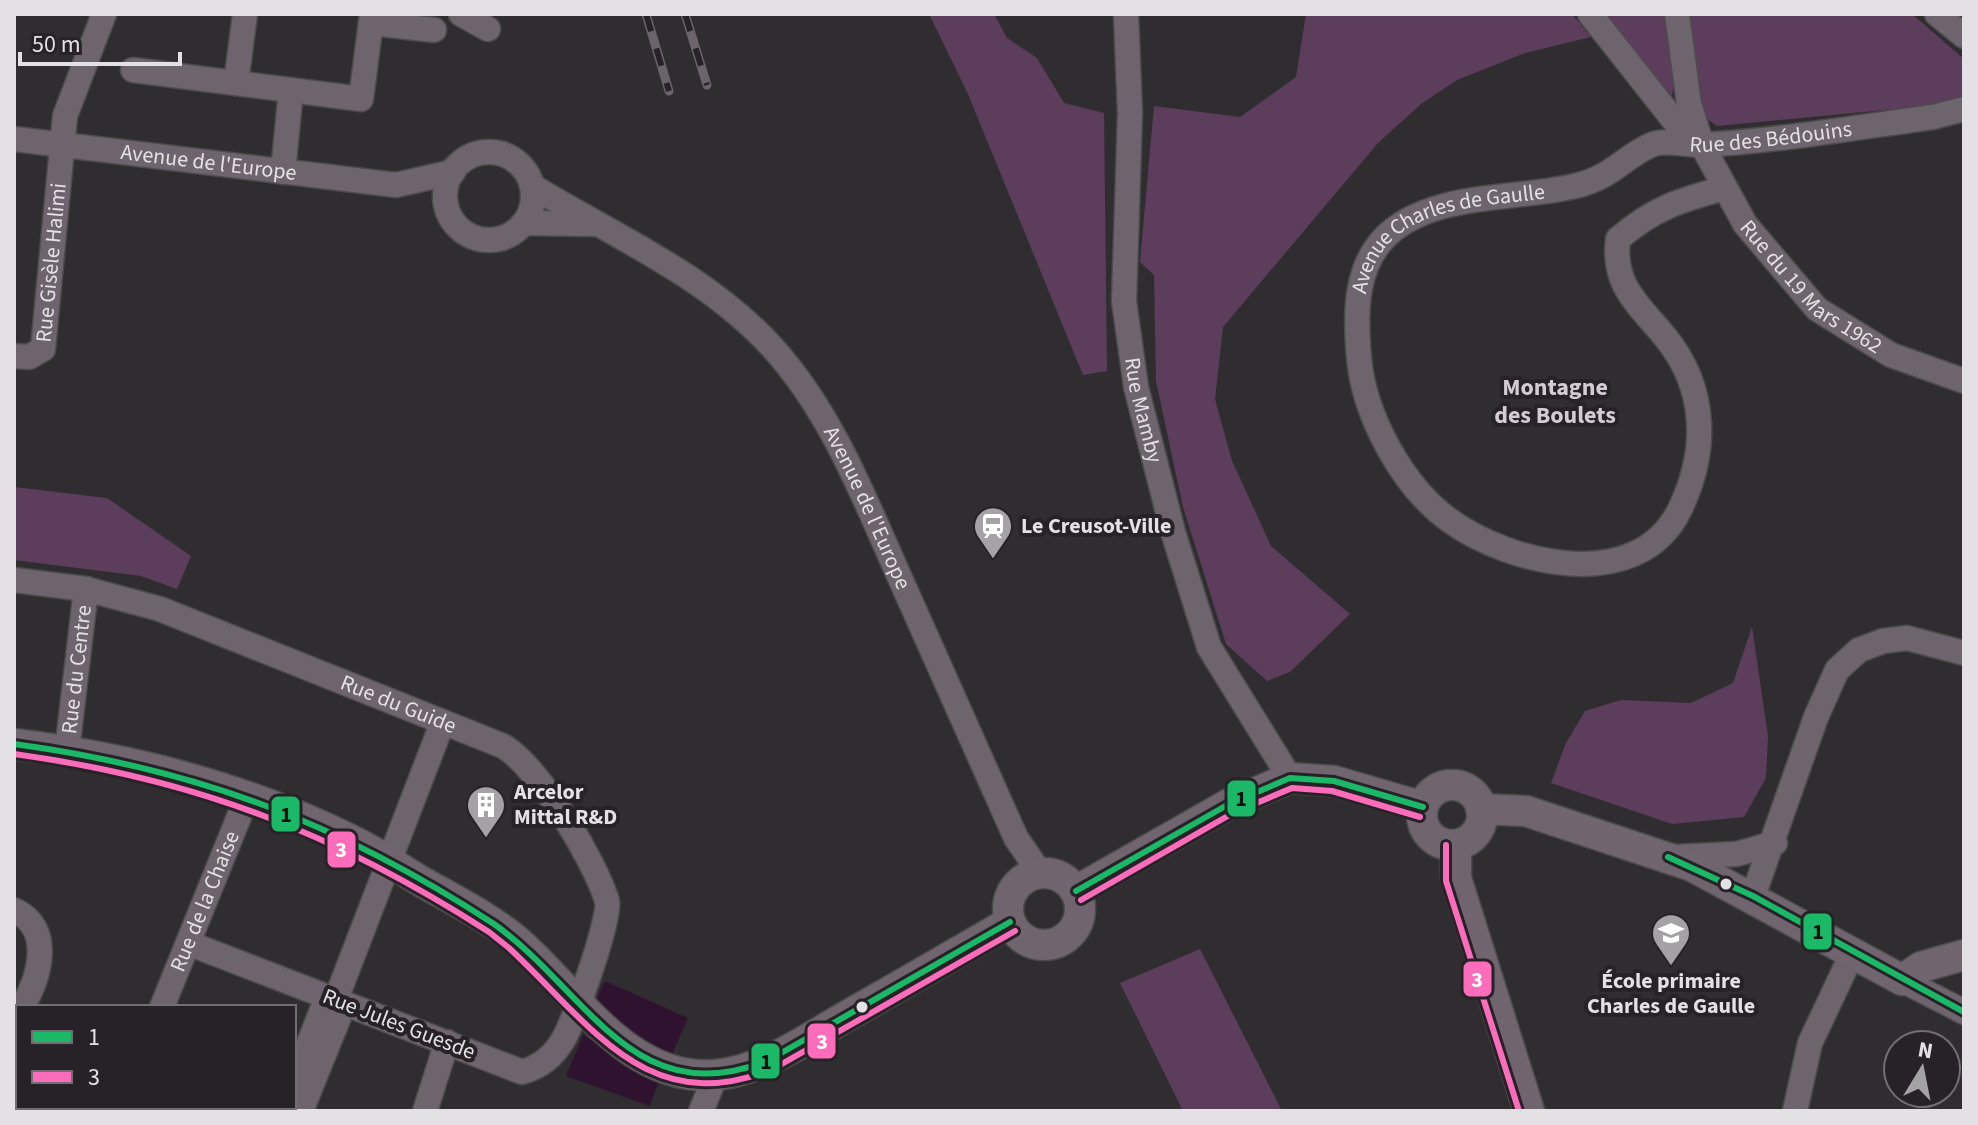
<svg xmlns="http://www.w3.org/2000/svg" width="1978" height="1125" font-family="'Source Sans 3',sans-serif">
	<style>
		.green { fill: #5c3e5c }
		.water { fill: #2f122f }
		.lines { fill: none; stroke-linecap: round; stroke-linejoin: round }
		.minor-casing { stroke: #4c4b4c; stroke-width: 27 }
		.major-casing { stroke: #4c4b4c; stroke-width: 33 }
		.minor { stroke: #6e646e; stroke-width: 24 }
		.major { stroke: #70646f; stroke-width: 30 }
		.rail-casing { stroke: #6c646c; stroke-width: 9 }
		.rail { stroke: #272227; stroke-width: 6; stroke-dasharray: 18; stroke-linecap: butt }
		.bus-1-casing { stroke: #272227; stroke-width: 12 }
		.bus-2-casing { stroke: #272227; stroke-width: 12 }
		.bus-1 { stroke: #1ab867; stroke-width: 6 }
		.bus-2 { stroke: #fb6dba; stroke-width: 6 }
		.bus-dot { fill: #e4e1e4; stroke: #272227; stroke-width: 3 }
		.labels { text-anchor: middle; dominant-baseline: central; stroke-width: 8; stroke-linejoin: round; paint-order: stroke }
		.street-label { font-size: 22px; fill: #e4e1e4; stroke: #272227 }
		.poi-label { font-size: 22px; font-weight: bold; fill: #e4e1e4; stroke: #272227; text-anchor: start }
		.neighbourhood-label { font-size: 24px; font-weight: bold; fill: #d3ccd2; stroke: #272227 }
		.line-badge { stroke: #272227; stroke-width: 3 }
		.badge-label { font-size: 22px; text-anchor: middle; font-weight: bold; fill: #fff }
		.pale-badge-label { font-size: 22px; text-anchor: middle; font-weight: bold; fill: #111 }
	</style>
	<rect width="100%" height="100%" fill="#302d30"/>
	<path class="green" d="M929 14H994L1007 38 1037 58 1064 103 1104 113 1107 371 1083 375 968 94Z
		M1306 14H1572L1591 37 1525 53 1457 80 1421 104 1378 143 1223 327 1215 399 1232 461 1271 546 1350 614 1290 672 1267 681 1226 644 1183 507 1156 381 1154 275 1140 262 1154 106 1240 117 1296 77Z
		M1603 14H1664L1675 77 1672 96Z
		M1687 14H1912L1964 59V95L1936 105 1717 126 1704 117Z
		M14 487 107 498 191 556 177 589 141 576 14 560Z
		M1752 627 1768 736 1766 778 1744 817 1672 824 1551 783 1566 743 1585 711 1621 700 1691 703 1733 683Z
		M1200 949 1282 1111H1183L1120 983Z"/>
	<path class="water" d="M605 981 688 1018 670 1059 650 1051 595 1003Z
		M583 1035 658 1083 650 1106 566 1076Z"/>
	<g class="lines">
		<defs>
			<g id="minor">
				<path d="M461 14 488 29"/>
				<path id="s1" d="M1126 14 1130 113 1124 301 1136 387 1173 532 1209 647 1290 778"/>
				<path d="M1590 14 1676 123 1702 145"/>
				<path id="s2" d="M1677 14 1689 104 1702 145 1745 224 1817 309 1891 355 1964 381"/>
				<path d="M1937 14 1964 36"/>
				<path d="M371 23 434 30"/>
				<path d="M133 70 361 99 372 14"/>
				<path d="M236 83 245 14"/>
				<path id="s3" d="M14 139 396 185 453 172"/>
				<circle cx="489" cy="196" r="44"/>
				<path d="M283 172 291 90"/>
				<path id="s4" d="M532 186C614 236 706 275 772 347 832 413 864 498 900 578 939 665 977 751 1016 838L1040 873"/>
				<path id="s5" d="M1725 188C1680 200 1654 208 1618 239 1612 285 1638 304 1666 338 1707 389 1708 451 1680 509 1639 595 1511 565 1449 520 1402 486 1364 415 1359 358 1355 313 1354 261 1393 230 1442 192 1516 200 1575 186 1613 177 1622 158 1651 145 1664 139 1687 145 1702 145 1775 141 1860 127 1933 117L1964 109"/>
				<path d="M524 223 593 224"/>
				<path id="s6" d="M14 356 29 357 43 349 65 116 104 14"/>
				<path id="s7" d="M14 580 86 589 160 609 503 746C539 767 595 861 607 901 611 918 574 1022 563 1040 553 1057 540 1067 522 1072L188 943"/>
				<path id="s8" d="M67 751 86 589"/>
				<path d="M1675 857 1737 854 1775 843"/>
				<path d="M1753 896 1816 717 1837 670 1859 650 1883 641 1907 638 1964 653"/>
				<path d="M14 910C54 928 40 977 22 1007"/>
				<path d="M1902 980 1964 1012"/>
				<path id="s9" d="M162 1007 247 797"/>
				<path d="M294 1081 322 1010 336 999"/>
				<path d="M18 1107 28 1111"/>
				<path d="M120 1111 121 1107"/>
				<path d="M282 1111 284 1107"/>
				<path d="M301 1111 339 1017 336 999 442 724"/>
				<path d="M425 1111 447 1042"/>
				<path d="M701 1111 716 1075"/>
				<path d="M1795 1111 1810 1043 1853 952"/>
			</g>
			<path id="major" d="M14 744C130 758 246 788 351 840 376 852 399 868 424 883 456 901 488 917 516 940 575 990 626 1082 715 1075 764 1071 811 1036 852 1013 905 983 958 952 1010 922
				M1422 815a30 30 0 1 1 60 0a30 30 0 1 1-60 0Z
				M1481 809 1526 811 1692 866 1902 980 1921 967 1964 955
				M1456 845V878L1529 1111
				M1008 909a36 36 0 1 1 72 0a36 36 0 1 1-72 0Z
				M1076 891 1229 804 1290 778 1334 781 1423 807"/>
		</defs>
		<use href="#minor" class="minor-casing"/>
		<use href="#major" class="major-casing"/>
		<use href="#minor" class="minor"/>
		<use href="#major" class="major"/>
		<defs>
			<path id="rail" d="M646 14 669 91
				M685 14 707 85"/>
		</defs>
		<use href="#rail" class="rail-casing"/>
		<use href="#rail" class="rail"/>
		<defs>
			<path id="bus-1" d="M14 744C198 769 339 823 494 924 587 990 633 1115 769 1060L1010 922
				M1668 857 1753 896 1964 1012
				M1076 891 1229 804 1290 778 1334 781 1423 807"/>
			<path id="bus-2" d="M14 754C196 779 335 833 489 932L509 948C591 1024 647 1120 773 1069L1015 931
				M1446 845V881L1519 1111
				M1081 900 1233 813 1292 788 1332 791 1420 817"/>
		</defs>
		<use href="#bus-1" class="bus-1-casing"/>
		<use href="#bus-2" class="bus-2-casing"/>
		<use href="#bus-1" class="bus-1"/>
		<use href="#bus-2" class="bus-2"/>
	</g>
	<defs>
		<symbol id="station-pin" viewBox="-11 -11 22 30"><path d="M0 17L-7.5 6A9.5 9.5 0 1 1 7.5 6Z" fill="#a5a2a5" stroke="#272227"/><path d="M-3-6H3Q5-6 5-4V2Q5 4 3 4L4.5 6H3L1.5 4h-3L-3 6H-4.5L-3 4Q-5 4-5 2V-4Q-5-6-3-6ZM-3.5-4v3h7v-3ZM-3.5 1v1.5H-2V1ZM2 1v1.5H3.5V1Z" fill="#fff"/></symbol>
		<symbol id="building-pin" viewBox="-11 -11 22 30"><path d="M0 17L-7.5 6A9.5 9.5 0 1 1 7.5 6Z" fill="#a5a2a5" stroke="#272227"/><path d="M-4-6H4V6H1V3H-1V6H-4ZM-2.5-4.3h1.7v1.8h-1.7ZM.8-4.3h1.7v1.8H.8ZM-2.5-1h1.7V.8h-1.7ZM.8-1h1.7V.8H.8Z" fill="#fff"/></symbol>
		<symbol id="school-pin" viewBox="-11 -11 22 30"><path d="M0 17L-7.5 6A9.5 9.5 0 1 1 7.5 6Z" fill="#a5a2a5" stroke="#272227"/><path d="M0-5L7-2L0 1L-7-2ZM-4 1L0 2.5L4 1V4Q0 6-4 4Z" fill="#fff"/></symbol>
	</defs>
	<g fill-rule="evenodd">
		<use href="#station-pin" x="971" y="504" width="44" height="60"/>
		<use href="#building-pin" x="464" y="783" width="44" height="60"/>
		<use href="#school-pin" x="1649" y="911" width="44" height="60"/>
	</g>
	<g class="bus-dot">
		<circle cx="1726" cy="884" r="7"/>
		<circle cx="862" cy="1007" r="7"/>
	</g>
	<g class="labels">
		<g class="street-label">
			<text stroke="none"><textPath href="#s5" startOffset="1402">Rue des Bédouins</textPath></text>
			<text stroke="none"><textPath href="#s3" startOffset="196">Avenue de l'Europe</textPath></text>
			<text stroke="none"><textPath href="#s5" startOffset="1048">Avenue Charles de Gaulle</textPath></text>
			<text stroke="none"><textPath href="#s6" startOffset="118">Rue Gisèle Halimi</textPath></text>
			<text stroke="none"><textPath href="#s2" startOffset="316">Rue du 19 Mars 1962</textPath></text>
			<text stroke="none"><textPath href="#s1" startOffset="398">Rue Mamby</textPath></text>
			<text stroke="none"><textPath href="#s4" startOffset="478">Avenue de l'Europe</textPath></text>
			<text stroke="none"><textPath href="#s8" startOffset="82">Rue du Centre</textPath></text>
			<text stroke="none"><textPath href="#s7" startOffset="406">Rue du Guide</textPath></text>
			<text stroke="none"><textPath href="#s9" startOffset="114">Rue de la Chaise</textPath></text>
			<text transform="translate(399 1024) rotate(21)">Rue Jules Guesde</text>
		</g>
		<g class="poi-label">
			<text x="1021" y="526">Le Creusot-Ville</text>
			<text x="514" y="792">Arcelor<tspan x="514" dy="25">Mittal R&amp;D</tspan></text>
			<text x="1671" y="981" text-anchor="middle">École primaire<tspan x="1671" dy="25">Charles de Gaulle</tspan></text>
		</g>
		<g class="neighbourhood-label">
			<text x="1555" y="387">Montagne<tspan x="1555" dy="28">des Boulets</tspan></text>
		</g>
	</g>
	<g class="line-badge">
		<rect x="1226" y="779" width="31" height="39" rx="8" fill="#1ab867"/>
		<rect x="270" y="795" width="31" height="38" rx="8" fill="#1ab867"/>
		<rect x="326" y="830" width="31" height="39" rx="8" fill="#fb6dba"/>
		<rect x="1802" y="912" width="31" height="39" rx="8" fill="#1ab867"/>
		<rect x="1462" y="960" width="31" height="38" rx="8" fill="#fb6dba"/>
		<rect x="806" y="1022" width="31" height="38" rx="8" fill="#fb6dba"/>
		<rect x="750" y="1042" width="31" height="38" rx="8" fill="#1ab867"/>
	</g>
	<g class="badge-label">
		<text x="341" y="857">3</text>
		<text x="1477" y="987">3</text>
		<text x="822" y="1049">3</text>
	</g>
	<g class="pale-badge-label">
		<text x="1241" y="806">1</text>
		<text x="286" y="822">1</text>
		<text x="1818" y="939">1</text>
		<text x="766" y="1069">1</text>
	</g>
	<rect width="1978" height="1125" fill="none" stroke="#e4e1e4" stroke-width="32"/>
	<rect x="16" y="1005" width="280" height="104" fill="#272227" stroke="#736e73" stroke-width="2"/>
	<rect x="32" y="1031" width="40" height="12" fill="#1ab867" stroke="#736e73" stroke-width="2"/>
	<text x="88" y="1045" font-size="24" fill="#e4e1e4">1</text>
	<rect x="32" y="1071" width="40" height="12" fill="#fb6dba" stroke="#736e73" stroke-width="2"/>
	<text x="88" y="1085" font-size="24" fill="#e4e1e4">3</text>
	<g transform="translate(1922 1069) rotate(10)"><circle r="38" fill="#272227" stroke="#736e73" stroke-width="2"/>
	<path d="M0-6L14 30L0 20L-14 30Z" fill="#a5a2a5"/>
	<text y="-12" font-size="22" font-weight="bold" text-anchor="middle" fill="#e4e1e4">N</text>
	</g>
	<path d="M20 52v12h160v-12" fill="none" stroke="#e4e1e4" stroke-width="4"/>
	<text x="32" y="52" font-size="24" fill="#e4e1e4" stroke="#272227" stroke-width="6" paint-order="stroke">50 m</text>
</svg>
